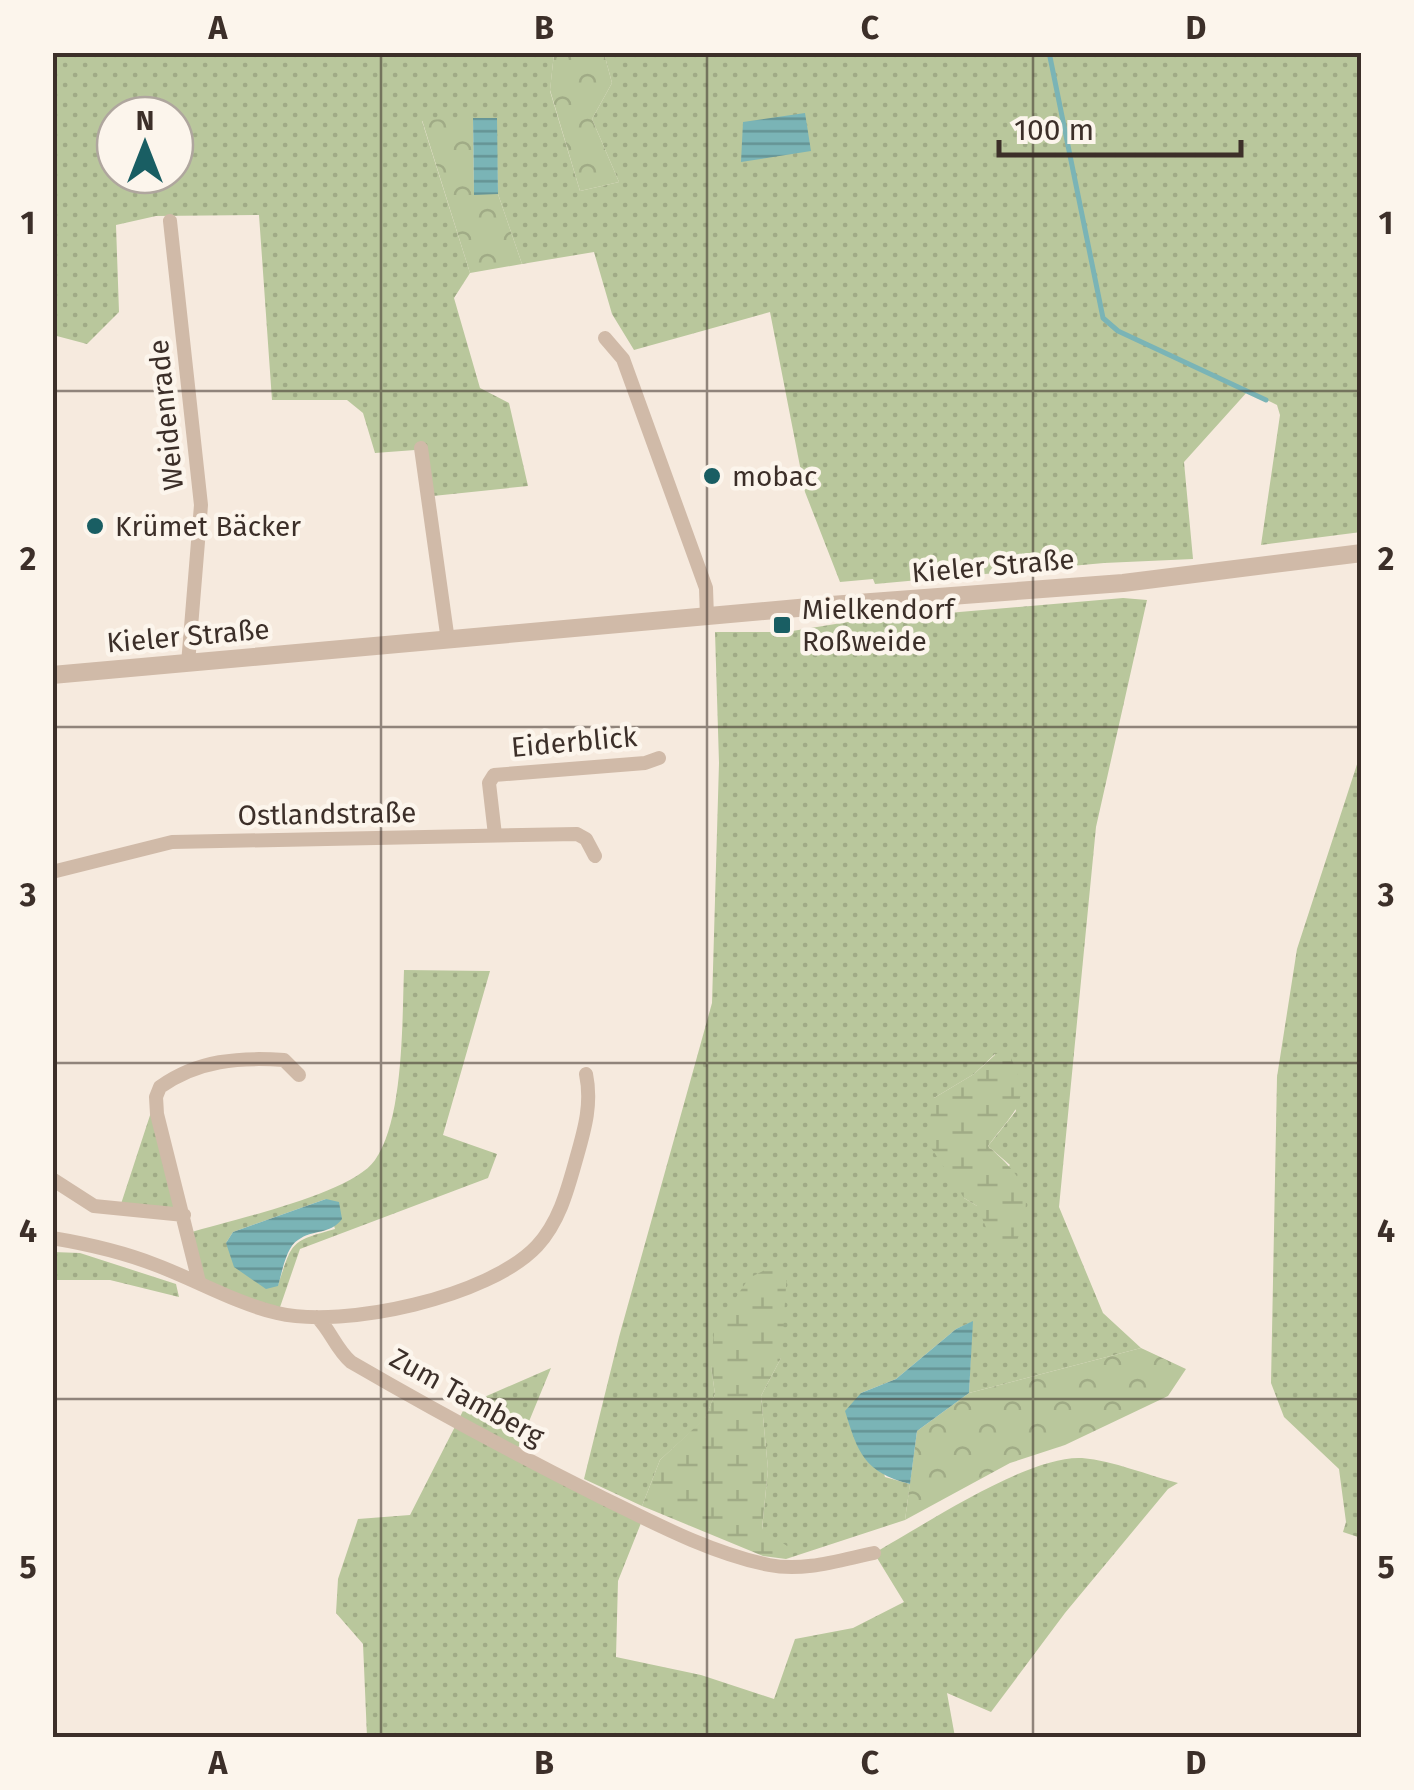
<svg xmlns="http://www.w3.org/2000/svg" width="1414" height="1790" font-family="'Fira Sans',sans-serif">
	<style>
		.green { fill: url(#green-dots); fill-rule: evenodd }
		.forest { fill: url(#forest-crowns) }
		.wetland { fill: url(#wetland-marsh) }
		.water { fill: url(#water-rules) }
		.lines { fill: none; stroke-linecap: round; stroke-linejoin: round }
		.stream { stroke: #7ab4b6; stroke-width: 5 }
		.minor { stroke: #d0baa8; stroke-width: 14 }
		.tertiary { stroke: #d0baa8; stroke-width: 18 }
		.grid { fill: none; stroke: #3c2f29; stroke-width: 2.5; stroke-opacity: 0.55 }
		.poi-dot { fill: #195e63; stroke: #fcf5ec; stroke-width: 4 }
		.labels { text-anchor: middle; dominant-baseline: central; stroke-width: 9; stroke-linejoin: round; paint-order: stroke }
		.street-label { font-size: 28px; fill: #3c2f29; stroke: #fcf5ec }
		.poi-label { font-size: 28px; fill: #3c2f29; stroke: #fcf5ec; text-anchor: start }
		.neatline { fill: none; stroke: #3c2f29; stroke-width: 4 }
		.grid-label { font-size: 32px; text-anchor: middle; font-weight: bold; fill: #3c2f29 }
	</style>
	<defs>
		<pattern id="green-dots" width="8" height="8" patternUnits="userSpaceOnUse" patternTransform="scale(2.5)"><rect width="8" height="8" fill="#b9c79c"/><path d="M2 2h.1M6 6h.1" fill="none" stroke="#a0ab86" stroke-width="1.8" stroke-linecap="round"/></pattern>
		<pattern id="forest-crowns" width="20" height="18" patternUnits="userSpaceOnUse" patternTransform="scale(2.5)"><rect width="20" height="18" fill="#b9c79c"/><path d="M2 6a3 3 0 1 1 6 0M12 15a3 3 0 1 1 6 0" fill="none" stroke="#a0ab86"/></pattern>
		<pattern id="wetland-marsh" width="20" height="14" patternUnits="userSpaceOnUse" patternTransform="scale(2.5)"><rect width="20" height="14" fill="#b9c79c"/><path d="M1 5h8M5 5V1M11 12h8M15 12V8" fill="none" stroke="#a0ab86"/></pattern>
		<pattern id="water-rules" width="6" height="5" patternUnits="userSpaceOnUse" patternTransform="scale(2.5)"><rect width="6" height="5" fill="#7ab4b6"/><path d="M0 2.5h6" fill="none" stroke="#659394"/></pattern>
	</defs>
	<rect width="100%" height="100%" fill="#f6eade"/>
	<path class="green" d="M52 53H554L550 91 580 191 619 182 592 119 612 83 604 53H1361V532L1261 545 1280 415 1277 405 1248 391 1184 462 1193 559 1104 563 875 584 873 579 840 582 805 492 770 312 634 350 612 314 594 252 522 264 498 194 496 118 422 121 470 273 454 298 480 388 509 403 528 486 433 496 415 450 375 453 363 413 347 400H272L259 215 156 216 116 225 119 312 87 344 53 335ZM115 115H175V175H115Z
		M1123 598 1147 600 1096 827 1059 1207 1103 1313 1141 1348 969 1393 972 1322 956 1329 896 1379 861 1393 885 1477 910 1484 905 1520 786 1559V1546L762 1530 768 1469 761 1396 781 1358 711 1366 715 1394 705 1419 660 1460 642 1506 584 1479 619 1337 712 1003 719 763 715 632H786L854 621ZM995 1054 1016 1111 988 1146 1010 1165 977 1206 964 1198 934 1098 974 1074Z
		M1361 752V1538L1343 1532 1346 1522 1339 1469 1284 1417 1271 1383 1277 1077 1297 949Z
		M404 970 490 971 443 1135 497 1154 488 1178 300 1249 278 1313 199 1282 189 1233C231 1220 352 1194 375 1160 404 1119 402 1021 404 970ZM326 1199 335 1229C289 1242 293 1241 278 1285L226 1243 233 1232Z
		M156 1097 184 1215 119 1210Z
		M53 1252 80 1253 176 1284 179 1297 110 1280H53Z
		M551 1368 516 1453 643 1518 618 1581 616 1657 701 1675 774 1699 795 1639 853 1628 904 1602 874 1553C923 1526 1028 1455 1082 1458 1114 1461 1147 1475 1178 1483L1168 1489 1065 1613 991 1712 947 1693 955 1737H367L363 1644 336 1613 338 1579 358 1519 410 1515 466 1405Z"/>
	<path class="forest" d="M554 53H604L612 83 592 119 619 182 580 191 550 90Z
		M473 118 474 194H498L522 264 470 273 422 120Z
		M1141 1348 1186 1369 1168 1396 1065 1445 1010 1463 905 1520 917 1431 969 1393Z"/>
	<path class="wetland" d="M996 1054H1009C1033 1102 1017 1107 988 1146 1029 1183 1035 1196 1014 1248L998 1256 977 1206 964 1198 926 1140 934 1098 974 1074Z
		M773 1266 787 1273 781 1358 761 1396 768 1469 762 1529 787 1546 786 1559 763 1556 642 1506 660 1460 705 1418 715 1394 711 1366 714 1330 749 1278Z"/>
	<path class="water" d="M805 113 811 151 741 162 743 122Z
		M473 118H497L498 194 474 195Z
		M326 1199 339 1202 342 1219C330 1235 313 1229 298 1240 286 1247 282 1273 278 1286L266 1289 234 1267 226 1243 233 1232Z
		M973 1321 969 1393 917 1431 910 1484C864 1472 858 1453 845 1411L861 1393 896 1379 956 1329Z"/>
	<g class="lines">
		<path class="stream" d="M1049 52 1103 318 1118 331 1266 400"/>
		<path class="minor" d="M170 221 201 505 188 664
			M605 338 623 359 706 588 707 618
			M421 448 448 641
			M495 835 489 783 494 775 645 763 659 758
			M52 872 172 842 577 834 586 839 595 856
			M52 1179 94 1206 184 1215
			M52 1238C88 1244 123 1252 156 1265 196 1280 235 1303 277 1313 344 1329 489 1297 537 1246 560 1221 568 1188 577 1156 585 1128 592 1103 586 1074
			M199 1282 157 1114 156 1097 160 1087C198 1060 239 1057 284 1060L299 1075
			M317 1317C331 1331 336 1349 351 1362 432 1409 515 1454 599 1496 652 1522 710 1553 769 1565 804 1572 840 1560 874 1553"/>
		<path class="tertiary" d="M52 675 831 605 1123 583 1362 553"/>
	</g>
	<path class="grid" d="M381 52V1738M707 52V1738M1033 52V1738M52 391H1362M52 727H1362M52 1063H1362M52 1399H1362"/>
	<g class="poi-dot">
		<circle cx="712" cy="476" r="10"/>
		<circle cx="95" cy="526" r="10"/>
		<rect x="772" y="615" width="20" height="20" rx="5"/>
	</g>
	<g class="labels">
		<g class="street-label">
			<text transform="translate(166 415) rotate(-96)">Weidenrade</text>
			<text transform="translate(993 566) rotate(-5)">Kieler Straße</text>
			<text transform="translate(188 636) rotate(-5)">Kieler Straße</text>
			<text transform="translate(574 742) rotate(-5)">Eiderblick</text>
			<text transform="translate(327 814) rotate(-1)">Ostlandstraße</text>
			<text transform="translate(467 1397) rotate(29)">Zum Tamberg</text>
		</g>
		<g class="poi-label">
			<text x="732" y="476">mobac</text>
			<text x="115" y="526">Krümet Bäcker</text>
			<text x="802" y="609">Mielkendorf<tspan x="802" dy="32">Roßweide</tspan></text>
		</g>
	</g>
	<rect width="1414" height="1790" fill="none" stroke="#fcf5ec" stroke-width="110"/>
	<g transform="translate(145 145)"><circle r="48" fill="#fcf5ec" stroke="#afa69e" stroke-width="2.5"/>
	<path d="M0-8L18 38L0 25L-18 38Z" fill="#195e63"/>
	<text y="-15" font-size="28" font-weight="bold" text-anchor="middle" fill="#3c2f29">N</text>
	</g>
	<path d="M999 140v15h242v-15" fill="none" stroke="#3c2f29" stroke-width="5"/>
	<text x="1014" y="140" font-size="30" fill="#3c2f29" stroke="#fcf5ec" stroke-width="8" paint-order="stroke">100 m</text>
	<rect x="55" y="55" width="1304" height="1680" class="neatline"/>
	<g class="grid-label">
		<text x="218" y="39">A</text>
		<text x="544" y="39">B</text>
		<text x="870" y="39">C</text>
		<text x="1196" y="39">D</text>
		<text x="28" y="234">1</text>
		<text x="1386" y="234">1</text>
		<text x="28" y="570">2</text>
		<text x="1386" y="570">2</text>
		<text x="28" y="906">3</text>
		<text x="1386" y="906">3</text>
		<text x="28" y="1242">4</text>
		<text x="1386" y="1242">4</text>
		<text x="28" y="1578">5</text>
		<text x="1386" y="1578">5</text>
		<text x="218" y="1774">A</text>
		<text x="544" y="1774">B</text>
		<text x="870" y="1774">C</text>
		<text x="1196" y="1774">D</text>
	</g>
</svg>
